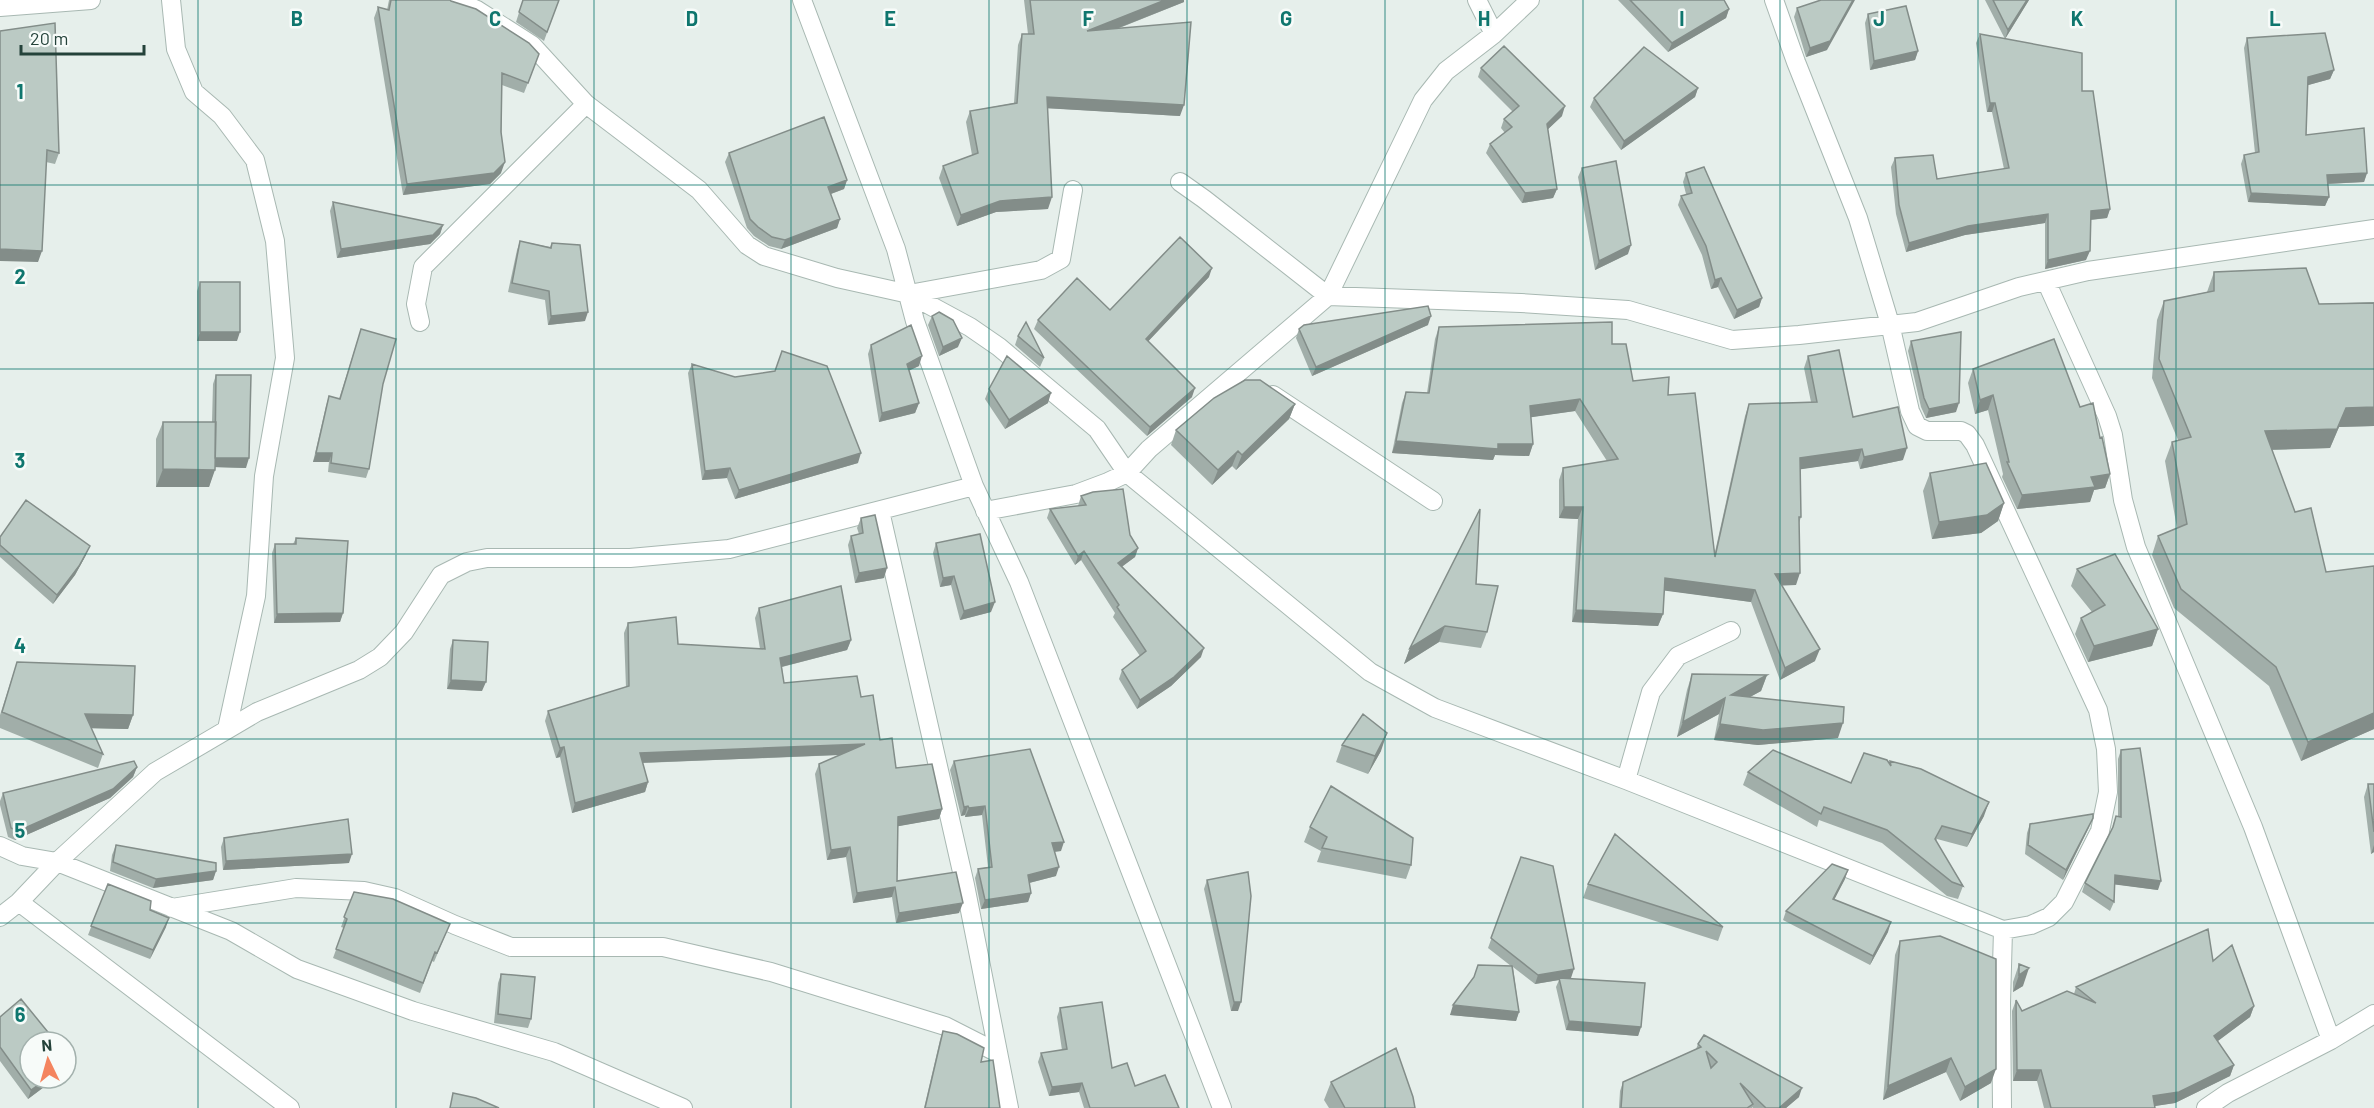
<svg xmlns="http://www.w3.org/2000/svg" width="2374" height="1108" font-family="Barlow,sans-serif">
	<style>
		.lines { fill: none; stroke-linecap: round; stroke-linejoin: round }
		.minor-casing { stroke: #a8b8b2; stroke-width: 20 }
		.minor { stroke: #fff; stroke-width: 18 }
		.wall { fill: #a1aea9 }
		.shaded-wall { fill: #838d89 }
		.building { fill: #bbcac4; stroke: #838d89; stroke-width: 1.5; fill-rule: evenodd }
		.grid { fill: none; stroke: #0f766e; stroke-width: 1.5; stroke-opacity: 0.55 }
		.grid-label { font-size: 20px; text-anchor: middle; font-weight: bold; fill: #0f766e; stroke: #f7fbf9; stroke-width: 5; stroke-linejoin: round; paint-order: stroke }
	</style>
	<rect width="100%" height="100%" fill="#e6efeb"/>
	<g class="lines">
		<defs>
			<path id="minor" d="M171 0 176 49 194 92 222 116 255 160 275 241 285 358 264 476 256 596 227 729
				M454 0 477 10 532 45 586 104 699 190 747 245 764 256 837 278 909 294 970 327 999 347 1097 429 1127 473 1370 672 1435 708 1626 780 2003 930 2031 925 2049 917 2064 902 2100 831 2108 792 2106 749 2098 710 1975 445 1967 434 1961 431H1927L1917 426 1910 411 1890 324 1858 218 1796 62 1774 0
				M802 0 896 249 915 321 974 486 1019 582 1222 1108
				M1477 0 1494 34
				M0 7 91 0
				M1180 182 1204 199 1328 296 1521 303 1628 310 1732 340 1799 335 1917 322 2019 287 2088 271 2374 229
				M2046 281 2107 416 2113 435 2123 500 2136 547 2253 827 2331 1040
				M909 294 1041 270 1061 259 1073 190
				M420 322 416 304 423 267 586 104
				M1273 395 1433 501
				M880 511 965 885 1009 1108
				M985 511 1076 494 1108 482 1127 473 1149 449 1328 296 1423 100 1446 71 1494 34 1530 0
				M1626 780 1651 692 1678 656 1731 631
				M0 846 22 856 57 862 231 931 297 969 413 1011 554 1052 683 1108
				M19 902 290 1108
				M172 908 296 888 364 891 395 898 455 925 511 947H663L771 972 945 1026 998 1053
				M0 917 19 902 57 862 155 772 257 712 359 670 380 657 404 632 441 575 467 562 487 558H630L729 549 974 486
				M2002 1108 2001 1003 2003 930
				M2206 1108 2228 1093 2331 1040 2374 1014"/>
		</defs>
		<use href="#minor" class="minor-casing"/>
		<use href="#minor" class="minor"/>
	</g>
	<path class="wall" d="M389 0H450L451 1 539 54 524 93 502 85 501 173 490 184 403 195 374 18 378 7 387 10Z
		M523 0H559L544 41 516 22Z
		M1024 0H1184V2L1117 29 1180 116 1047 108 1048 209 996 212 957 226 939 178 943 166 972 155 966 122 970 111 1014 103 1018 45 1022 34H1028Z
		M1618 0H1724L1729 9 1726 18 1668 52Z
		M1985 0H2029L2005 39 2082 91 2110 209 2107 218 2091 220 2086 260 2045 269V223L1965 235 1906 252 1896 214 1891 167 1895 158 1937 179 2004 169 1992 112H1987L1976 43 1980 34 2005 39Z
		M1797 8 1827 50 1806 57 1794 17Z
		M1868 14 1918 51 1915 60 1870 70 1865 23Z
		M0 31 59 153 55 164 46 162 38 262Z
		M2247 38 2334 70 2330 79 2308 85 2306 135 2367 173 2364 182 2328 184 2329 197 2325 206 2248 202 2241 164 2244 155 2255 153 2244 48Z
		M1481 68 1562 116 1548 129 1557 189 1553 198 1522 203 1486 153 1490 144 1505 133 1501 128 1504 119 1513 112 1478 77Z
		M1698 88 1695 97 1621 150 1590 107 1594 98Z
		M729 153 847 180 844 189 831 194 840 219 837 228 781 249 769 246 754 236 747 228 725 162Z
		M1582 168 1628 254 1595 270 1578 177Z
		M1686 173 1762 298 1759 307 1734 319 1718 287 1711 289 1702 255 1678 205 1681 196 1686 194 1683 182Z
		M333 202 443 225 440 234 430 244 337 258 330 211Z
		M520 241 550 247 552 243 585 321 548 325 545 300 508 292 517 250Z
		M2214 272 2319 304 2374 302V426L2339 427 2330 448 2272 450 2295 512 2326 572 2374 566V729L2301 761 2269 686 2174 608 2152 555 2158 536 2177 528 2165 461 2172 442 2178 440 2152 378 2157 320 2164 301 2207 292Z
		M1209 277 1148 341 1192 397 1147 436 1034 329 1038 320 1110 310Z
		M200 282 237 341H197V291Z
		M932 316 958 347 939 356 928 325Z
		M1428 325 1312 376 1296 338 1299 329Z
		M1439 327 1612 344 1633 381 1668 395 1715 552 1745 416 1749 404 1811 402 1804 368 1808 356 1853 417 1903 460 1860 469 1858 461 1800 469 1801 517 1799 523 1796 585H1782L1815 661 1780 680 1751 602 1664 590 1663 614 1658 626 1572 622 1578 519 1559 518V480L1563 468 1607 461 1575 411 1531 417 1533 444 1529 456 1495 455 1493 460 1392 453 1402 403 1406 392 1427 393 1435 339Z
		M361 329 383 384 369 469 366 478 328 472 329 462H313L326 406 329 396 339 399Z
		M1018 336 1044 358 1040 367 1015 345Z
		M1911 341 1956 412 1926 418 1921 407 1908 351Z
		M871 345 919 366 909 370 919 403 915 413 879 422 868 354Z
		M692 364 858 463 735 499 727 478 702 480 688 373Z
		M1973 369 2080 407 2100 438 2110 474 2105 488 2094 490 2090 502 2017 509 2002 477 2003 474 1988 410 1975 414 1968 383Z
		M216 375 246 468 215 467 209 487H156V439L163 422H212L213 384Z
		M989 389 1048 403 1005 429 985 399Z
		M1295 404 1289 419 1236 470 1232 466 1212 485 1171 445 1176 430Z
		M1930 473 2004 503 1998 521 1981 533 1932 539 1923 491Z
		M1081 496 1130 535 1138 548 1135 557 1122 566 1201 657 1171 686 1137 709 1119 679 1122 670 1140 656 1113 617 1115 613 1081 560 1075 565 1047 518 1050 509 1078 506Z
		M861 518 884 578 855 583 848 545 851 536 859 534 857 528Z
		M0 537 86 555 75 575 53 604 0 557Z
		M296 538 343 613 340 622 274 623 272 553 275 544H293Z
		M936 543 991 612 960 620 951 585 940 587 933 553Z
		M2077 569 2158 629 2152 646 2088 662 2075 634 2081 618 2092 612 2071 586Z
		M1476 584 1487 632 1481 648 1439 642 1404 664 1410 648Z
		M759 608 851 640 847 650 782 667 784 683 861 697 880 740 896 768 942 809 939 819 898 826 897 881 959 913 896 923 892 897 853 903 846 857 827 860 815 774 819 764 840 755 643 763 648 782 645 792 572 813 560 757 556 758 545 721 548 711 626 688 624 633 628 623 678 644 760 649 755 618Z
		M453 640 482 691 447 689 450 649Z
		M17 662 133 715 128 729 91 728 103 754 98 768 0 728V715Z
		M1692 674 1767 675 1761 691 1750 697 1838 738 1758 745 1714 740 1719 714 1677 737 1687 690Z
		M1342 745 1381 751 1368 774 1336 762Z
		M2121 750 2158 890 2114 884V902L2110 911 2082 892 2085 883 2111 831 2116 816H2118V759Z
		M954 761 1061 851 1055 852 1056 876 1029 883 1031 893 1028 902 981 909 975 878 978 869 988 867 982 815 965 817V815L961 816 950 770Z
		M1890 761 1984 816 1967 847 1937 839 1936 841 1963 886 1958 899 1947 896 1882 843 1819 820 1817 827 1743 785 1748 772 1851 783 1889 763Z
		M137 767 133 777 110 798 15 840 8 837 0 805V801L3 793Z
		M2368 784H2374V852L2371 854 2364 797Z
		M2030 824 2089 827 2063 880 2025 854 2027 833Z
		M1310 827 1411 865 1406 879 1317 862 1321 851 1304 842Z
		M224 838 349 863 223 870 221 847Z
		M116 845 216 871 213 880 153 888 110 871 112 855Z
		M1521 857 1571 978H1568L1641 1027 1638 1036 1566 1030 1556 987 1559 980 1535 984 1513 967 1519 1012 1516 1021 1450 1015 1474 977 1511 966 1488 948Z
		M1845 879 1834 899 1888 932 1870 965 1783 920 1786 911Z
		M1207 880 1238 1011H1231L1204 889Z
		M108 884 150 910 166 927 150 959 88 935Z
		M1588 884 1723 927 1718 941 1583 898Z
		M354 892 450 924 434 962 432 961 420 993 333 958 344 928 341 927Z
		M1900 941 1991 1083 1960 1101 1946 1072 1883 1100 1895 955Z
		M2213 961 2254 1006 2250 1017 2217 1041 2234 1065 2230 1076 2175 1103 2154 1106 2155 1108H2044L2037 1081H2013L2012 1011 2016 1000 2022 1011 2074 994 2076 987Z
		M2019 964 2023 986 2013 992V982Z
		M501 974 531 1019 528 1028 494 1023 498 983Z
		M1060 1008 1112 1068 1135 1086 1179 1108H1084L1079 1092 1049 1096 1038 1062 1041 1053 1062 1050 1057 1017Z
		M0 1017 30 1078H56L28 1099 0 1061Z
		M943 1031 981 1062 1000 1108H924L940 1040Z
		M1698 1044 1799 1097 1786 1108H1753L1752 1107V1108H1619L1620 1091 1623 1082 1696 1049Z
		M1331 1082 1415 1108H1329L1324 1100Z"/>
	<path class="shaded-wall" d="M1165 0H1184V2L1083 42 1087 31Z
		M1853 0H1855L1827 50 1806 57 1810 48Z
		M2027 0H2029L2005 39 2008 30Z
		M1729 9 1726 18 1668 52 1672 43Z
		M1918 51 1915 60 1870 70 1874 61Z
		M2334 70 2330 79 2305 86 2308 77Z
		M1698 88 1695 97 1621 150 1624 141Z
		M1047 97 1184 105 1180 116 1043 108Z
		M1990 103H1995L1992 112H1987Z
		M1565 106 1562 116 1544 133 1547 124Z
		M505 162 501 173 490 184 403 195 407 184Z
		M2367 173 2364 182 2323 184 2327 175Z
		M847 180 844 189 825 196 828 187Z
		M1557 189 1553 198 1522 203 1525 193Z
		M2251 193 2329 197 2325 206 2248 202Z
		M1052 197 1048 209 996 212 957 226 961 215 1000 201Z
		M2110 209 2107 218 2088 220 2091 211Z
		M2048 214 2045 223 1965 235 1906 252 1909 243 1968 226Z
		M840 219 837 228 781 249 785 240Z
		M443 225 440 234 430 244 337 258 341 249Z
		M1631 245 1628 254 1595 270 1599 261Z
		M0 249 42 251 38 262 0 261Z
		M2090 251 2086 260 2045 269 2048 260Z
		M1212 268 1209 277 1142 348 1146 339Z
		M1721 278 1718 287 1711 289 1715 280Z
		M1762 298 1759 307 1734 319 1737 310Z
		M588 312 585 321 548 325 551 316Z
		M1431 316 1428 325 1312 376 1316 367Z
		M200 332H240L237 341H197Z
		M962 338 958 347 939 356 943 347Z
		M922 356 919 366 904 373 907 364Z
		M1195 388 1192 397 1147 436 1150 427Z
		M1051 393 1048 403 1005 429 1009 420Z
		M1993 395 1988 410 1975 414 1980 400Z
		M1580 399 1575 411 1526 418 1530 406Z
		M919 403 915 413 879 422 882 413Z
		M1959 403 1956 412 1926 418 1929 409Z
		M1295 404 1289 419 1236 470 1242 455Z
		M2374 407V426L2339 427 2330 448 2259 450 2265 431 2346 408Z
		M1396 441 1498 444H1533L1529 456 1495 455 1493 460 1392 453Z
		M1907 448 1903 460 1860 469 1864 457Z
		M1862 449 1858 461 1796 470 1800 458Z
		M1238 451 1232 466 1212 485 1218 470Z
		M316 453H332L329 462H313Z
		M861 453 858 463 735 499 739 490Z
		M215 458H249L246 468 212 467Z
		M730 468 727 478 702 480 705 471Z
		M163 469 215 470 209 487H156Z
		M2110 474 2105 488 2094 490 2090 502 2017 509 2022 495 2091 477Z
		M2004 503 1998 521 1981 533 1932 539 1939 522Z
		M1564 507H1583L1578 519 1559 518Z
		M90 546 86 555 75 575 53 604 57 595Z
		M1138 548 1135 557 1115 572 1118 563Z
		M1084 551 1081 560 1075 565 1078 556Z
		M887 568 884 578 855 583 859 573Z
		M1800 573 1796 585 1771 586 1775 574Z
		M954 576 951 585 940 587 943 578Z
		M1665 578 1755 590 1751 602 1660 590Z
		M995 602 991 612 960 620 964 611Z
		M1576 610 1663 614 1658 626 1572 622Z
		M343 613 340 622 274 623 277 614Z
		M1445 626 1439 642 1404 664 1410 648Z
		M2158 629 2152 646 2088 662 2094 646Z
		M851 640 847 650 777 668 780 658Z
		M1204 648 1201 657 1171 686 1137 709 1140 700Z
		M1820 649 1815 661 1780 680 1785 668Z
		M1767 675 1761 691 1726 710 1731 695Z
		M451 680 486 682 482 691 447 689Z
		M1725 698 1719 714 1677 737 1683 722Z
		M2374 713V729L2301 761 2308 742Z
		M85 714 133 715 128 729 80 728Z
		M1843 723 1838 738 1758 745 1714 740 1720 724Z
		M1387 733 1381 751 1368 774 1375 756Z
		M865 744 861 754 636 763 640 753Z
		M564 747 560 757 556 758 560 748Z
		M137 767 133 777 110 798 15 840 18 831Z
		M648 782 645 792 572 813 575 803Z
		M1989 802 1984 816 1967 847 1972 834Z
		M968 806 965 815 961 816 964 807Z
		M985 806 982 815 965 817 969 808Z
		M942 809 939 819 894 827 898 817Z
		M2093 818 2089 827 2063 880 2066 870Z
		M1064 842 1061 851 1049 852 1052 843Z
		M2374 845V852L2371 854Z
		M850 847 846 857 827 860 831 850Z
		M352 854 349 863 223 870 226 861Z
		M1059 867 1056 876 1025 884 1028 875Z
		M1848 870 1845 879 1830 908 1833 899Z
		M216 871 213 880 153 888 156 879Z
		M2115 875 2161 881 2158 890 2111 884Z
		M895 887 892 897 853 903 857 893Z
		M1031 893 1028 902 981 909 985 900Z
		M963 903 959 913 896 923 899 913Z
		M169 918 166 927 150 959 153 950Z
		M1891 922 1888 932 1870 965 1873 956Z
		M2029 968 2023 986 2013 992 2019 975Z
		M1574 969 1571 978 1560 980 1559 978V980L1535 984 1538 975Z
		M1234 1002H1241L1238 1011H1231Z
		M1453 1005 1519 1012 1516 1021 1450 1015Z
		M2254 1006 2250 1017 2210 1047 2214 1036Z
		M1569 1021 1641 1027 1638 1036 1566 1030Z
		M1951 1058 1946 1072 1883 1100 1888 1086Z
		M71 1060 68 1069 66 1071V1064Z
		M2234 1065 2230 1076 2175 1103 2149 1107 2153 1096Z
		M1996 1069 1991 1083 1960 1101 1965 1087Z
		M2017 1070H2041L2037 1081H2013Z
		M48 1078H56L28 1099 31 1090Z
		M1082 1083 1079 1092 1049 1096 1052 1087Z
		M1802 1088 1799 1097 1786 1108H1779Z"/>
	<path class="building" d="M391 0H450L451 1 476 9 529 43 539 54 528 83 502 73 501 132 505 162 494 173 407 184 378 7 389 10Z
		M523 0H559L547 32 519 12Z
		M1030 0H1165L1087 31 1191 22 1184 105 1047 97 1052 197 1000 201 961 215 943 166 978 153 970 111 1017 103 1022 34H1034Z
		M1630 0H1724L1729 9 1672 43Z
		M1821 0H1853L1830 41 1810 48 1797 8Z
		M1993 0H2027L2008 30Z
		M1906 6 1918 51 1874 61 1868 14Z
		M55 23 59 153 47 150 42 251 0 249V31Z
		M2325 33 2334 70 2308 77 2306 135 2364 128 2367 173 2327 175 2329 197 2251 193 2244 155 2259 152 2247 38Z
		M1980 34 2082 53V91H2093L2110 209 2091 211 2090 251 2048 260V214L1968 226 1909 243 1899 205 1895 158 1933 155 1937 179 2009 168 1995 103H1990Z
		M1504 46 1565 106 1547 124 1557 189 1525 193 1490 144 1512 127 1504 119 1519 106 1481 68Z
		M1644 47 1698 88 1624 141 1594 98Z
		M824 117 847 180 828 187 840 219 785 240 772 237 758 227 750 219 729 153Z
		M1616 161 1631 245 1599 261 1582 168Z
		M1704 167 1762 298 1737 310 1721 278 1715 280 1706 246 1681 196 1692 193 1686 173Z
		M333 202 443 225 433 235 341 249Z
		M1180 237 1212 268 1146 339 1195 388 1150 427 1038 320 1077 278 1110 310Z
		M520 241 551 248 552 243 580 245 588 312 551 316 549 291 512 283Z
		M2306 268 2319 304 2374 303V407L2346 408 2337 429 2265 431 2295 512 2311 508 2326 572 2374 566V713L2308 742 2276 667 2181 589 2158 536 2187 524 2172 442 2191 437 2159 359 2164 301 2214 291V272Z
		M200 282H240V332H200Z
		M1428 306 1431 316 1316 367 1299 329 1304 325Z
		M939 312 953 320 962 338 943 347 932 316Z
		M1026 322 1044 358 1018 336Z
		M1612 322V344H1626L1633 381 1669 377 1668 395 1695 393 1715 557 1749 404 1817 402 1808 356 1839 350 1853 417 1898 407 1907 448 1864 457 1862 449 1800 458 1801 517H1799L1800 573 1775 574 1820 649 1785 668 1755 590 1665 578 1663 614 1576 610 1583 507H1564L1563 468 1618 459 1580 399 1530 406 1533 444H1498V449L1396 441 1406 392 1429 393 1439 327Z
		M911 325 922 356 907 364 919 403 882 413 871 345Z
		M361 329 396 339 383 384 369 469 331 463 332 453H316L329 396 340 399Z
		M1961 332 1959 403 1929 409 1924 398 1911 341Z
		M2054 339 2080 407 2093 403 2100 438 2102 437 2110 474 2091 477 2095 487 2022 495 2007 462H2009L1993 395 1980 400 1973 369Z
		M782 351 827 366 861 453 739 490 730 468 705 471 692 364 735 377 775 371Z
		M1007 356 1051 393 1009 420 989 389Z
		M216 375H251L249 458H215Z
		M1245 380H1260L1295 404 1242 455 1238 451 1218 470 1176 430 1214 398Z
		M163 422H216L215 470 163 469Z
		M1986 463 2004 503 1987 515 1939 522 1930 473Z
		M1123 489 1130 535 1138 548 1118 563 1204 648 1174 677 1140 700 1122 670 1146 651 1117 607 1119 605 1084 551 1078 556 1050 509 1086 505 1081 496 1093 492Z
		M26 500 90 546 79 566 57 595 0 545V537Z
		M1480 509 1476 584 1498 586 1487 632 1445 626 1410 648Z
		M875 515 887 568 859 573 851 536 863 533 861 518Z
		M980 534 995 602 964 611 954 576 943 578 936 543Z
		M296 538 348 541 343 613 277 614 275 544H296Z
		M2115 554 2158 629 2094 646 2081 618 2105 605 2077 569Z
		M841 586 851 640 780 658 784 683 857 676 861 697 873 695 880 740 892 738 896 768 932 764 942 809 898 817 897 881 956 872 963 903 899 913 895 887 857 893 850 847 831 850 819 764 865 744 640 753 648 782 575 803 564 747 560 748 548 711 629 686 628 623 676 617 678 644 765 649 759 608Z
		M453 640 488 642 486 682 451 680Z
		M17 662 135 666 133 715 85 714 103 754 2 712Z
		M1692 674 1767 675 1731 695 1844 707 1843 723 1763 730 1720 724 1725 698 1683 722Z
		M1363 714 1387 733 1375 756 1342 745Z
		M2140 748 2161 881 2115 875 2114 902 2085 883 2113 827 2116 816 2121 817V750Z
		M1030 749 1064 842 1052 843 1059 867 1028 875 1031 893 985 900 978 869 992 867 985 806 969 808 968 806 964 807 954 761Z
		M1773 750 1851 783 1864 753 1887 760 1891 766 1890 761 1921 769 1989 802 1972 834 1942 826 1935 839 1963 886 1952 882 1887 830 1824 807 1821 814 1748 772Z
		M134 761 137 767 113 789 18 831 11 828 3 793Z
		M2368 784H2374V832Z
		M1331 786 1413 838 1411 865 1322 848 1327 837 1310 827Z
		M2093 814V818L2066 870 2028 845 2030 824Z
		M348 819 352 854 226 861 224 838Z
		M1615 834 1723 927 1588 884Z
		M116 845 216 863V871L156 879 113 862Z
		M1521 857 1553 866 1574 969 1538 975 1491 938Z
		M1832 864 1848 870 1833 899 1891 922 1873 956 1786 911Z
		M1248 872 1251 896 1241 1002H1234L1207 880Z
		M108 884 151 901 150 910 169 918 153 950 91 926Z
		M354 892 393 899 450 924 437 953 435 952 423 983 336 949 347 919 344 917Z
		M2208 929 2213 961 2232 945 2254 1006 2214 1036 2234 1065 2179 1092 2153 1096 2155 1108H2051L2041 1070H2017L2016 1000 2022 1011 2067 991 2096 1003 2076 987Z
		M1940 936 1996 959V1069L1965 1087 1951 1058 1888 1086 1900 941Z
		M2019 964 2029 968 2019 975Z
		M1478 965 1512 966 1519 1012 1453 1005 1474 977Z
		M501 974 535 977 531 1019 498 1014Z
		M1559 978 1645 983 1641 1027 1569 1021Z
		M21 999 56 1042H30V1078H48L31 1090 0 1047V1017Z
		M1102 1002 1112 1068 1127 1063 1135 1086 1165 1075 1179 1108H1090L1082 1083 1052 1087 1041 1053 1067 1049 1060 1008Z
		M943 1031 957 1034 984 1048 981 1062 993 1060 1000 1108H925Z
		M1704 1035 1802 1088 1779 1108H1766L1740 1083 1753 1104 1747 1108H1621L1623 1082 1701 1047 1698 1044ZM1706 1051 1717 1062 1711 1068Z
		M1396 1048 1413 1097 1415 1108H1345L1331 1082Z
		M66 1054 71 1060 66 1064Z
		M453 1093 476 1098 499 1108H450Z"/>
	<path class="grid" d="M198 0V1108M396 0V1108M594 0V1108M791 0V1108M989 0V1108M1187 0V1108M1385 0V1108M1583 0V1108M1780 0V1108M1978 0V1108M2176 0V1108M0 185H2374M0 369H2374M0 554H2374M0 739H2374M0 923H2374"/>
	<g class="grid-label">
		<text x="297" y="26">B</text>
		<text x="495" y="26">C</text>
		<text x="692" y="26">D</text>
		<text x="890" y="26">E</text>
		<text x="1088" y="26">F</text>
		<text x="1286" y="26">G</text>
		<text x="1484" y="26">H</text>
		<text x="1682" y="26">I</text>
		<text x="1879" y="26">J</text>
		<text x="2077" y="26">K</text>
		<text x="2275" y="26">L</text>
		<text x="20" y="99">1</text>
		<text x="20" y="284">2</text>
		<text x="20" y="468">3</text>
		<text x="20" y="653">4</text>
		<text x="20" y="838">5</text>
		<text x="20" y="1022">6</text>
	</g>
	<g transform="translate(48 1060) rotate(355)"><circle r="28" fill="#f7fbf9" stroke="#a3b1ad" stroke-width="1.5"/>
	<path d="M0-4.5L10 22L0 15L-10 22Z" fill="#f4845f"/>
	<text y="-9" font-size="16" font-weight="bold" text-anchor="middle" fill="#24423a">N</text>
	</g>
	<path d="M21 45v9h123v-9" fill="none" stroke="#24423a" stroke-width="3"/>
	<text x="30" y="45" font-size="18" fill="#24423a" stroke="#f7fbf9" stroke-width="4.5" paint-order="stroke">20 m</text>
</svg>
